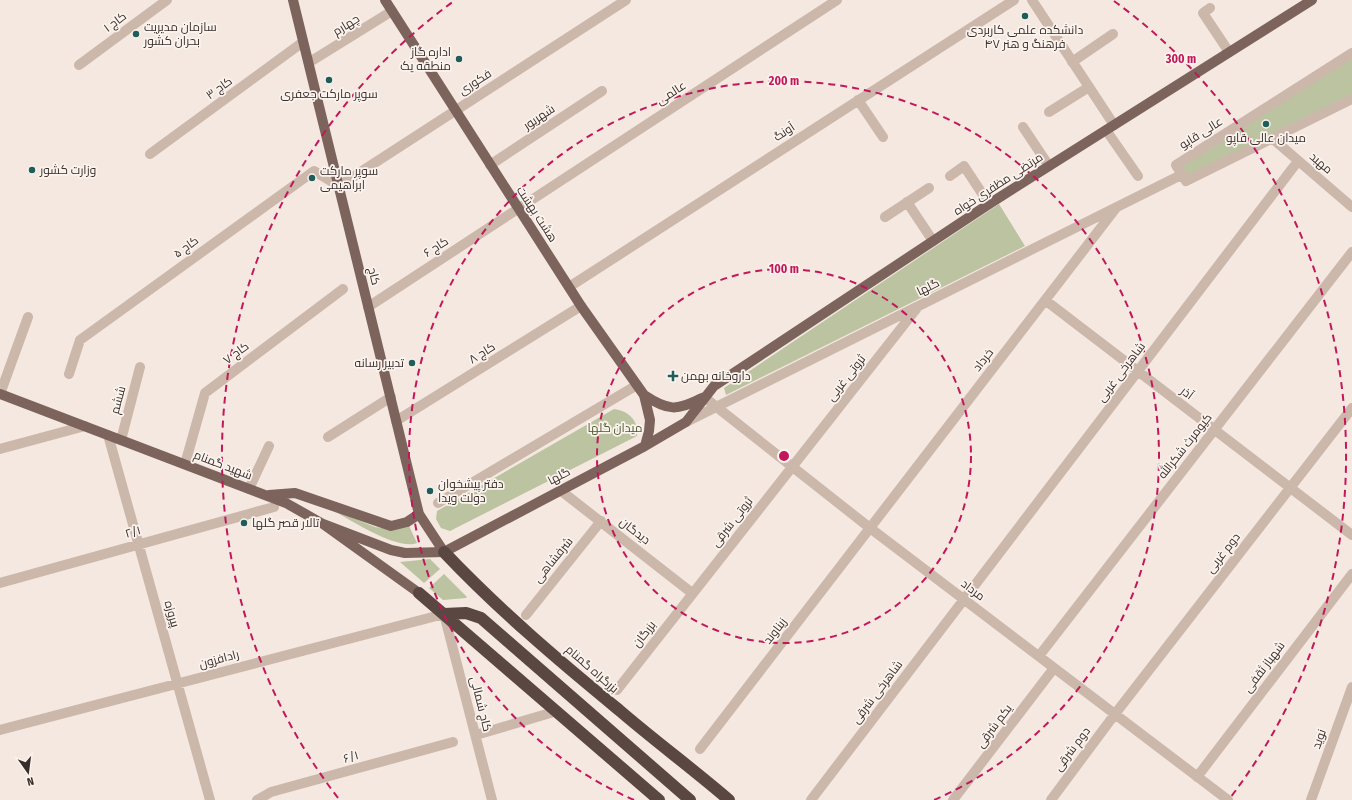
<svg xmlns="http://www.w3.org/2000/svg" width="1352" height="800" font-family="'Fira Sans Condensed',Cairo,sans-serif">
	<style>
		.green { fill: #bbc3a0 }
		.lines { fill: none; stroke-linecap: round; stroke-linejoin: round }
		.minor { stroke: #ccb7ab; stroke-width: 10 }
		.major { stroke: #7c635c; stroke-width: 10 }
		.highway { stroke: #5b4742; stroke-width: 12 }
		.ring { fill: none; stroke: #c2185b; stroke-width: 2; stroke-dasharray: 7 5 }
		.poi-dot { fill: #1f5d5a; stroke: #fbf3ed; stroke-width: 1.5 }
		.labels { text-anchor: middle; dominant-baseline: central; stroke-width: 3.5; stroke-linejoin: round; paint-order: stroke }
		.street-label { font-size: 12px; fill: #3a2e2b; stroke: #fbf3ed }
		.poi-label { font-size: 12px; fill: #3a2e2b; stroke: #fbf3ed; text-anchor: start }
		.park-label { font-size: 12px; fill: #4e592e; stroke: #fbf3ed }
		.centre { fill: #c2185b; stroke: #fbf3ed; stroke-width: 2 }
		.ring-label { font-size: 12px; text-anchor: middle; font-weight: bold; fill: #c2185b; stroke: #fbf3ed; stroke-width: 3.5; stroke-linejoin: round; paint-order: stroke }
	</style>
	<rect width="100%" height="100%" fill="#f4e8e0"/>
	<path class="green" d="M1352 58V96L1187 177 1180 165Z
		M999 204 1025 246 726 395 724 388Z
		M614 409C629 411 639 421 637 436L450 531 441 528 436 519 437 511Z
		M336 511 375 527 382 528 408 524 417 543C399 551 352 521 336 512Z
		M430 559 440 569 424 583 400 562Z
		M444 574 467 597 466 598 443 600 429 588Z"/>
	<g class="lines">
		<path class="minor" d="M1032 0 1114 125
			M1210 8 1203 13 1229 52
			M1352 53 1176 165 1186 181 1352 99
			M313 60 392 11
			M1072 62 1113 34
			M79 65 167 0
			M858 100 883 137
			M1049 112 1089 87
			M1023 127 1049 166
			M1106 130 1138 176
			M1272 138 1352 207
			M150 154 303 42
			M490 165 602 91
			M950 176 964 166 989 204
			M907 202 933 241
			M885 217 929 188
			M569 287 1014 0
			M1045 300 1352 535
			M368 307 837 0
			M69 374 80 340 314 171 339 186 626 0
			M0 394 28 317
			M704 397 870 528 1228 800
			M396 421 581 306
			M686 422 1181 175
			M108 435 210 800
			M328 437 391 397
			M121 440 140 367
			M0 449 85 426
			M185 464 205 393 343 289
			M249 489 269 446
			M560 490 692 593
			M438 503 637 385
			M0 583 274 507
			M526 615 601 521
			M1039 656 1352 252
			M617 690 917 308
			M0 730 444 614 492 800
			M476 735 557 711
			M700 749 1116 208
			M1197 777 1352 574
			M257 800 271 792 453 742
			M811 800 1298 161
			M953 800 1054 668
			M1051 800 1115 714 1352 408
			M1311 800 1352 687"/>
		<path class="major" d="M293 0 419 514 444 552
			M385 0 581 306 644 395 650 420 649 431 645 446
			M0 394 286 503 323 524 419 593
			M644 395C668 411 677 411 702 398
			M269 495 295 493 391 526 407 522 419 514
			M323 524 391 550 405 553 444 552 645 446 686 422 714 386 989 204 1312 0"/>
		<path class="highway" d="M444 552C498 609 558 660 619 710 655 741 693 769 729 800
			M419 593 659 800
			M444 614 466 613 481 618 690 800"/>
	</g>
	<g class="ring">
		<circle cx="784" cy="456" r="187"/>
		<path d="M634 800A375 375 0 1 1 934 800"/>
		<path d="M338 798A562 562 0 0 1 454 1M1114 1A562 562 0 0 1 1230 798"/>
	</g>
	<g class="poi-dot">
		<circle cx="1025" cy="16" r="4"/>
		<circle cx="136" cy="34" r="4"/>
		<circle cx="459" cy="59" r="4"/>
		<circle cx="329" cy="80" r="4"/>
		<circle cx="1266" cy="124" r="4"/>
		<circle cx="32" cy="170" r="4"/>
		<circle cx="312" cy="178" r="4"/>
		<circle cx="412" cy="363" r="4"/>
		<path d="M671 370h4v4h4v4h-4v4h-4v-4h-4v-4h4z"/>
		<circle cx="430" cy="491" r="4"/>
		<circle cx="244" cy="523" r="4"/>
	</g>
	<g class="labels">
		<g class="street-label">
			<text transform="translate(115 22) rotate(-37)">کاج ۱</text>
			<text transform="translate(346 25) rotate(-32)">چهارم</text>
			<text transform="translate(475 82) rotate(-33)">فکوری</text>
			<text transform="translate(219 88) rotate(-36)">کاج ۳</text>
			<text transform="translate(671 93) rotate(-33)">عالمی</text>
			<text transform="translate(539 117) rotate(-34)">شهریور</text>
			<text transform="translate(784 132) rotate(-33)">آونگ</text>
			<text transform="translate(1201 133) rotate(-32)">عالی قاپو</text>
			<text transform="translate(1321 163) rotate(41)">مهبد</text>
			<text transform="translate(998 184) rotate(-33)">مرتضی مظفری خواه</text>
			<text transform="translate(537 214) rotate(57)">هشت بهشت</text>
			<text transform="translate(186 247) rotate(-36)">کاج ۵</text>
			<text transform="translate(436 247) rotate(-33)">کاج ۶</text>
			<text transform="translate(374 276) rotate(76)">کاج</text>
			<text transform="translate(928 287) rotate(-26)">گلها</text>
			<text transform="translate(236 353) rotate(-37)">کاج ۷</text>
			<text transform="translate(482 353) rotate(-32)">کاج ۸</text>
			<text transform="translate(983 360) rotate(-52)">خرداد</text>
			<text transform="translate(1121 372) rotate(-53)">شاهرخی غربی</text>
			<text transform="translate(846 378) rotate(-52)">ثروتی غربی</text>
			<text transform="translate(1187 393) rotate(37)">آذر</text>
			<text transform="translate(118 400) rotate(-75)">ششم</text>
			<text transform="translate(1185 446) rotate(-52)">کیومرث شکرالله</text>
			<text transform="translate(223 465) rotate(21)">شهید گمنام</text>
			<text transform="translate(559 476) rotate(-28)">گلها</text>
			<text transform="translate(732 522) rotate(-52)">ثروتی شرقی</text>
			<text transform="translate(635 531) rotate(38)">دیدگان</text>
			<text transform="translate(133 532) rotate(-16)">۲/۱</text>
			<text transform="translate(1223 553) rotate(-52)">دوم غربی</text>
			<text transform="translate(553 560) rotate(-51)">شرفشاهی</text>
			<text transform="translate(973 590) rotate(37)">مرداد</text>
			<text transform="translate(172 614) rotate(74)">پیروزه</text>
			<text transform="translate(775 631) rotate(-52)">زیناوند</text>
			<text transform="translate(644 634) rotate(-52)">بزرگان</text>
			<text transform="translate(219 659) rotate(-15)">رادافزون</text>
			<text transform="translate(1264 667) rotate(-53)">شهباز ثقفی</text>
			<text transform="translate(592 669) rotate(41)">بزرگراه گمنام</text>
			<text transform="translate(877 692) rotate(-53)">شاهرخی شرقی</text>
			<text transform="translate(481 704) rotate(76)">کاج شمالی</text>
			<text transform="translate(994 726) rotate(-53)">یکم شرقی</text>
			<text transform="translate(1319 739) rotate(-70)">نوید</text>
			<text transform="translate(1072 749) rotate(-53)">دوم شرقی</text>
			<text transform="translate(351 757) rotate(-16)">۶/۱</text>
		</g>
		<g class="poi-label">
			<text x="144" y="27">سازمان مدیریت<tspan x="144" dy="14">بحران کشور</tspan></text>
			<text x="1025" y="30" text-anchor="middle">دانشکده علمی کاربردی<tspan x="1025" dy="14">فرهنگ و هنر ۴۷</tspan></text>
			<text x="451" y="52" text-anchor="end">اداره گاز<tspan x="451" dy="14">منطقه یک</tspan></text>
			<text x="329" y="94" text-anchor="middle">سوپر مارکت جعفری</text>
			<text x="1266" y="138" text-anchor="middle">میدان عالی قاپو</text>
			<text x="40" y="170">وزارت کشور</text>
			<text x="320" y="171">سوپر مارکت<tspan x="320" dy="14">ابراهیمی</tspan></text>
			<text x="404" y="363" text-anchor="end">تدبیر رسانه</text>
			<text x="681" y="376">داروخانه بهمن</text>
			<text x="438" y="484">دفتر پیشخوان<tspan x="438" dy="14">دولت ویدا</tspan></text>
			<text x="252" y="523">تالار قصر گلها</text>
		</g>
		<g class="park-label">
			<text x="615" y="428">میدان گلها</text>
		</g>
	</g>
	<circle cx="784" cy="456" r="6" class="centre"/>
	<g class="ring-label">
		<text x="1181" y="63">300 m</text>
		<text x="784" y="85">200 m</text>
		<text x="784" y="273">100 m</text>
	</g>
	<g transform="translate(28 772) rotate(166)" stroke="#fbf3ed" stroke-width="3" paint-order="stroke">
	<path d="M0-3L7 15L0 10L-7 15Z" fill="#3a2e2b"/>
	<text y="-6" font-size="11" font-weight="bold" text-anchor="middle" fill="#3a2e2b">N</text>
	</g>
</svg>
